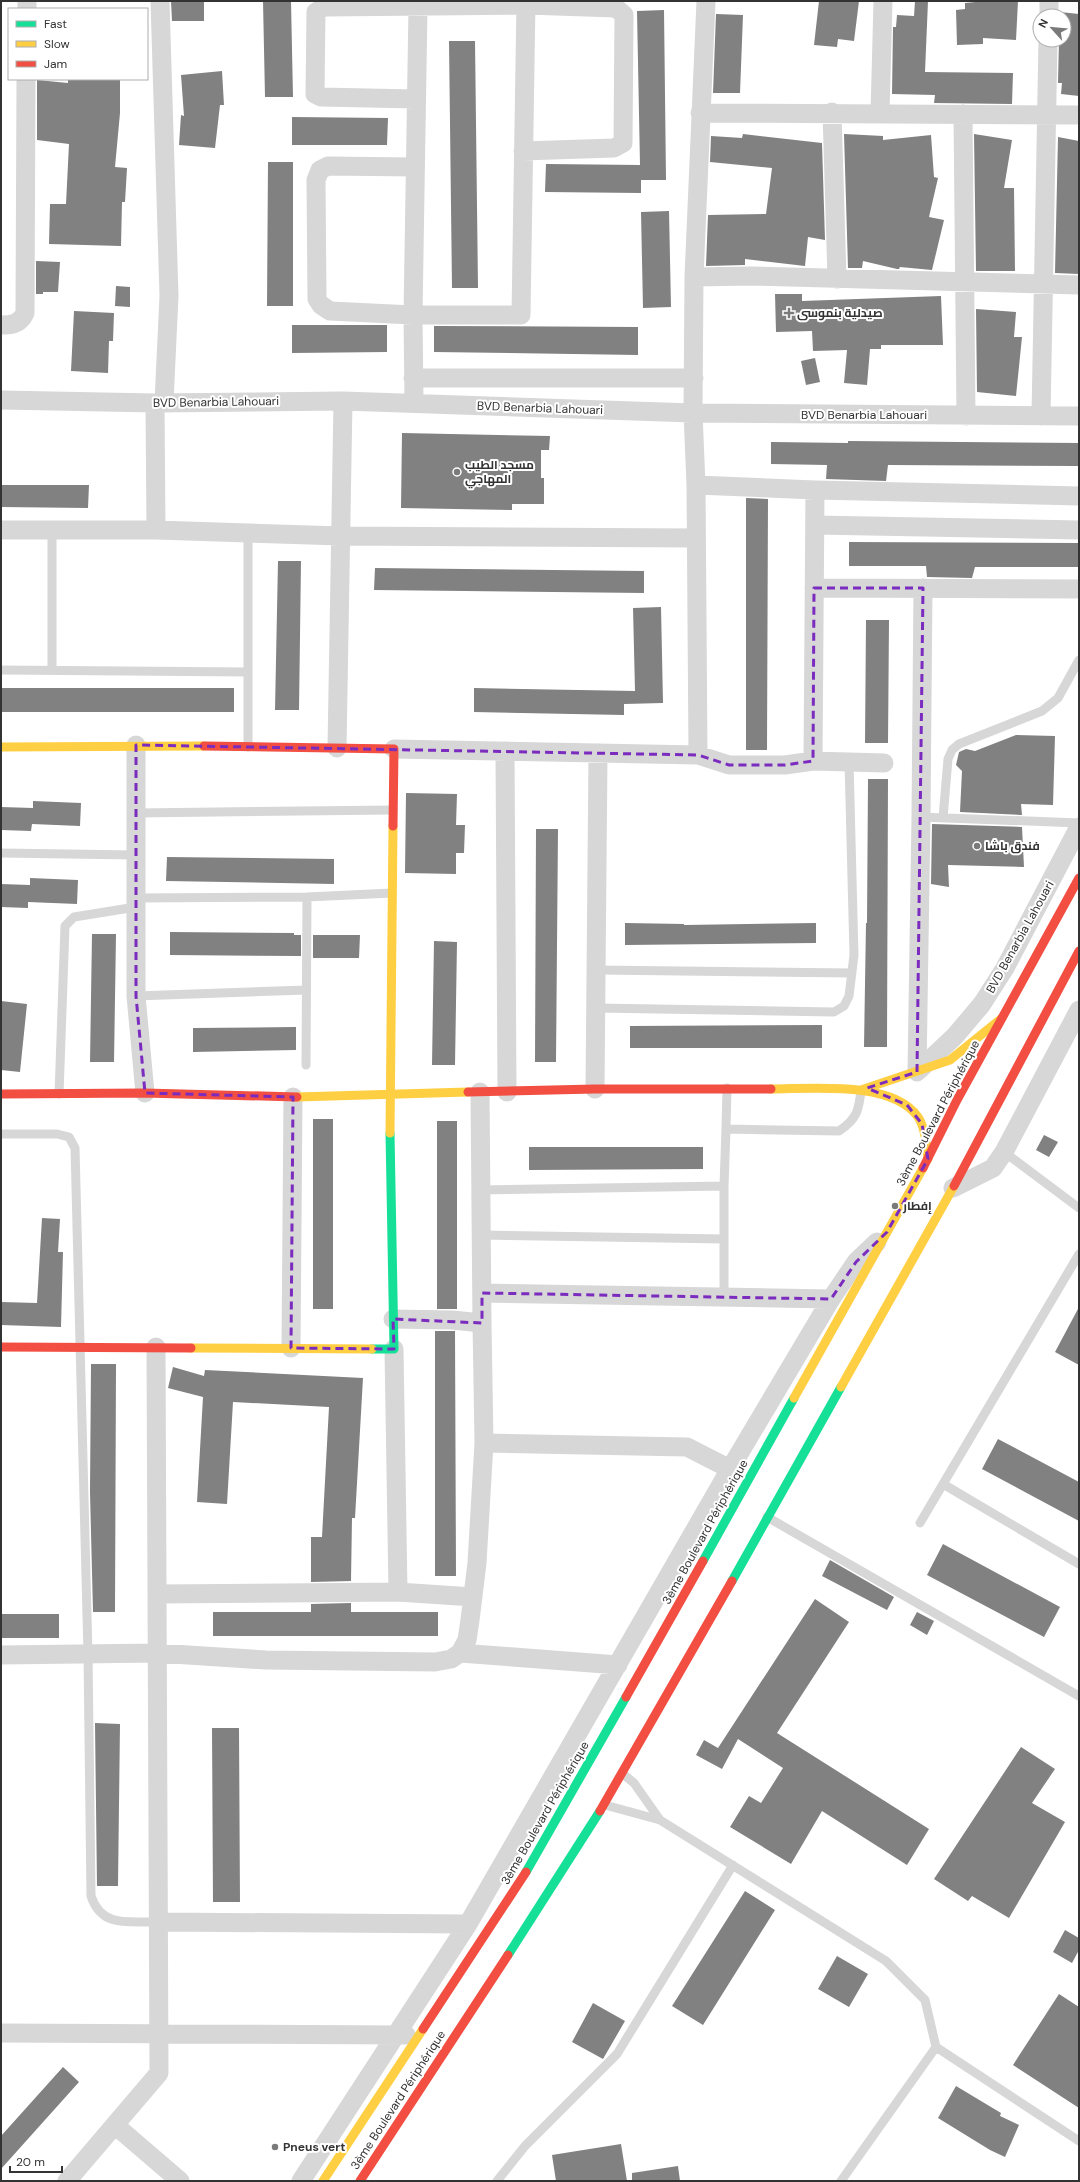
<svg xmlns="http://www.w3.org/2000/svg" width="1080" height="2182" font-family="'DM Sans',Cairo,sans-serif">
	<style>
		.building { fill: #818181 }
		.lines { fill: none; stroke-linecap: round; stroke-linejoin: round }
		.lane { stroke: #d7d7d7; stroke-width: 9 }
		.street { stroke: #d7d7d7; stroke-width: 19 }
		.fast { stroke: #16e098; stroke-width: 9 }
		.slow { stroke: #ffcf43; stroke-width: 9 }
		.jam { stroke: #f24e42; stroke-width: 9 }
		.marked { fill: none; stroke: #7b2cbf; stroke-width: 3; stroke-dasharray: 8 5; stroke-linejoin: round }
		.poi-dot { fill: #7a7a7a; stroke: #fff; stroke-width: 1.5 }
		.labels { text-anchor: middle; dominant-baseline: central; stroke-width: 4; stroke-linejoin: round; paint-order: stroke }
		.poi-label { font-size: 12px; font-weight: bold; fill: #333; stroke: #fff; text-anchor: start }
		.street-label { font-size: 12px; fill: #333; stroke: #fff }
	</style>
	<rect width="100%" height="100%" fill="#fff"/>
	<path class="building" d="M171 1H204V21H172Z
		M263 1H291L293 97H265Z
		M819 1H859L854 41 838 39 837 47 814 45Z
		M915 1H928L925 72 1013 73 1012 104 934 103 935 95 892 94 893 27H896L897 15 914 16Z
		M986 1H1018L1016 40 983 38V44L957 45 956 10 965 9V3Z
		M664 10 666 180H641V193L545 192 546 164 640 165 637 11Z
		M1060 12 1079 14V96L1061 94 1062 83H1058L1059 40H1064V16H1060Z
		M716 14 743 15 740 93H713Z
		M449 41H475L478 288H452Z
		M222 71 224 105H220L215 148 179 145 181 115 184 116 181 75Z
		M120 79V113L115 167 127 168 125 202H122L121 246 49 244 50 204H66L69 144 37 140V80L68 83V80Z
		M292 117 388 118 387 145H292Z
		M743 134 822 143 825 240 808 237 805 266 745 259V265L706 266 708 215 766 214 772 168 710 162 711 136 742 138Z
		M844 134 883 136V140L931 135 934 177 938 178 929 217 944 220 932 270 900 267 899 269H897L863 261 862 268H848Z
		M974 134 1012 140 1004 188H1014L1015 271H976Z
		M1058 137 1079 141V274L1055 273Z
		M268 162H293V306H267Z
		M669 211 671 307 643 308 641 212Z
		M36 261 60 262 58 292H43V294H36Z
		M116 286 130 287V307L115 306Z
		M775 294H802V301L941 296 943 345H881V349H870L867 385 844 383 847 350 813 351 812 331 776 332Z
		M976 309 1016 312 1014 337H1022L1016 396 977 392Z
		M74 311 114 313 113 341H109L108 373 71 371Z
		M292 325H387V352L292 353Z
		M434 326 638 327V355L434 352Z
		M815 358 820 382 806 385 801 361Z
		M402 433 550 436 549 450H541V478H544V504H512V510L401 508Z
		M848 441 1079 443V466L888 465 886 481 826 479 827 465 771 464V442L848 443Z
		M1 485H89L88 508 1 507Z
		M746 498 768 499 767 750H746Z
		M849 542 1079 543V567H975L972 578 927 577 926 566H849Z
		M278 561H301L299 710H275Z
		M375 568 644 571V593L374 590Z
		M661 607 663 703 624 704V715L474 712V688L635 691 633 608Z
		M866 620H889L888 743H865Z
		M1 688H234V712H1Z
		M1016 735 1055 736 1053 805 1021 804 1022 815 960 812 962 771 956 765 959 752 966 749 975 751Z
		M868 779H888L887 1047H864L866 923H867Z
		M406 793 457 794 456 825H465L464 853H456V874L405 873Z
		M33 801 81 803 80 826 32 824 31 831 1 830V807L33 808Z
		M932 824 1022 827 1024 867 948 865 949 887 931 884Z
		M536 829H558L556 1062H535Z
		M167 857 334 859V884L166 881Z
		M30 878 78 880 77 904 28 902V908L1 907V884L30 885Z
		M625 923 684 924V925L816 923V943L625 945Z
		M170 932 294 933V935H301V956L170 955Z
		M92 934H116L114 1062H90Z
		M313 935H360L359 958H313Z
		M434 941 457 942 455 1065H432Z
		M1 1001 27 1004 20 1072 1 1070Z
		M822 1025V1048H630V1026Z
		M296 1027V1050L193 1052V1028Z
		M313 1119H333V1309H313Z
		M437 1121H457V1309H437Z
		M1044 1135 1058 1142 1049 1157 1036 1150Z
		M529 1147H703V1169L529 1170Z
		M42 1218 60 1219 58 1252H63L61 1327 1 1325V1302L37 1303Z
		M1079 1307V1365L1055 1352Z
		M435 1331H455L456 1576H435Z
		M91 1364H116L115 1612H93L90 1492Z
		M173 1367 204 1376 205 1370 363 1378 355 1518H352L351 1581 311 1582V1537H322L329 1407 233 1402 227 1504 197 1502 203 1397 168 1388Z
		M998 1439 1079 1482V1521L982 1469Z
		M943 1544 1060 1607 1044 1637 927 1575Z
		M830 1560 894 1597 887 1610 822 1576Z
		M815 1599 849 1622 777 1733 929 1829 907 1865 822 1811 791 1864 730 1827 749 1796 761 1803 783 1768 738 1739 722 1769 696 1755 704 1740 718 1748Z
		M351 1603V1612H438V1636H213V1612H311V1604Z
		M917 1612 934 1621 927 1635 910 1625Z
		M1 1614H59V1638H1Z
		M95 1723 120 1724 118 1886H97Z
		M212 1728H239L240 1902H213Z
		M1021 1747 1055 1769 1032 1803 1065 1822 1009 1918 972 1896 968 1901 934 1879Z
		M745 1891 775 1910 703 2025 672 2006Z
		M1065 1930 1079 1938V1950L1072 1963 1053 1952Z
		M837 1956 868 1974 849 2007 818 1989Z
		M1059 1994 1079 2007V2108L1013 2065Z
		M593 2003 625 2021 603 2059 572 2042Z
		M63 2067 79 2082 1 2169V2136Z
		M956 2086 1001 2113 1000 2116 1019 2125 1005 2157 990 2150 938 2118Z
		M621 2144 627 2181H556L552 2155Z
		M678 2166 680 2181H632V2173Z"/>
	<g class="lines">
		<path class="lane" d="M52 530V670
			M248 533V747
			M1 670 248 672
			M136 813 393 810
			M921 817 1079 823
			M943 818 948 759 952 750 959 744 1042 711 1058 698 1079 660
			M1 853 136 855
			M307 897 392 893
			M136 898 307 897 306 1065
			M597 970 852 973
			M136 996 306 990
			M596 1008 834 1012 844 1006 849 996 854 955 849 762
			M727 1088 726 1129 839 1131C857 1119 859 1110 861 1090
			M59 1094 65 926 74 917 136 907
			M1 1134H57L69 1137 75 1148 88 1654 91 1896C102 1929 130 1921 159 1922
			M1004 1152 1079 1208
			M480 1190 724 1186
			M481 1235 724 1239
			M724 1297V1186L726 1129
			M943 1484 1079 1564
			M767 1517 1079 1696
			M920 1523 1079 1254
			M605 1805 660 1820 634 1783 623 1774
			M660 1820 886 1961 925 2000 936 2047 1079 2141
			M497 2181 525 2146 617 2054 733 1865
			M841 2181 936 2047"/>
		<path class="street" d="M160 1 169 296 164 402
			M27 9V1
			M1049 16V1
			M416 99 321 97 315 94 316 12 324 7 526 5 616 8 624 15 623 143 614 148 523 151
			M832 112 837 279
			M700 113 1079 115
			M880 113 883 1
			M963 114 966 416
			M415 167 328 166 320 170 316 180 317 299 321 305 330 311 413 315 418 7
			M694 277 752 276 1079 285
			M1 325C12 325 20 324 25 313L26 79
			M413 378H694
			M1 400 155 403 343 401 693 413 1079 416
			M155 403 156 530
			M414 403 413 315H521L526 1
			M1041 416 1048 40
			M696 485 815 490 1079 496
			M815 525 1079 530
			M1 530H156L341 536 695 538
			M814 588 1079 589
			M136 745V996L145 1093
			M337 748 343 401
			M394 749 698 755 729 765H785L813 761 884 763
			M505 751 507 1092
			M698 755 696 485 693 413 694 277 706 1
			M813 761 815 490
			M919 1070 955 1036 982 1004 1005 968 1079 827
			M917 1072 921 817 923 588
			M595 1089 598 753
			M953 1188 993 1168 1004 1152 1079 1010
			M482 1293 831 1299
			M393 1319 452 1320 482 1323 480 1092
			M291 1348 293 1097
			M484 1443 687 1447 730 1469
			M398 1592 473 1597
			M157 1594 398 1592 394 1349
			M460 1653 618 1665
			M1 1655 157 1653 266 1660 435 1662 451 1659 460 1653 467 1640 470 1620 477 1563 484 1443 482 1323
			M159 1922 468 1924
			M1 2033 406 2035
			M116 2126 180 2181
			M67 2181 159 2073 156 1347
			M301 2181 468 1924 730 1469 831 1299 856 1262 877 1242"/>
		<path class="fast" d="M372 1349H394L390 1133
			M703 1561 794 1398
			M732 1581 841 1387
			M526 1872 626 1697
			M508 1955 600 1811"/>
		<path class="slow" d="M1 747 204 746
			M771 1089C811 1089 892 1080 918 1117 926 1129 926 1146 928 1159
			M861 1090 950 1060 1002 1018
			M297 1097 468 1092
			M390 1133 393 826
			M191 1348 372 1349
			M841 1387 954 1186
			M794 1398 923 1168
			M323 2181 423 2029"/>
		<path class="jam" d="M204 746 394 749 393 826
			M468 1092 595 1089H771
			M1 1094 145 1093 297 1097
			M923 1168 957 1100 1079 878
			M954 1186 1079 951
			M1 1347 191 1348
			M626 1697 703 1561
			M600 1811 732 1581
			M423 2029 526 1872
			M360 2181 508 1955"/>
	</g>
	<path class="marked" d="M814 588H923L917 1072 867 1088 907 1105 922 1124 928 1159 887 1232 856 1262 831 1299 482 1293V1323L393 1319 394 1349 291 1348 293 1097 145 1093 136 996V745L698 755 729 765H785L813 761Z"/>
	<g class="poi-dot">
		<path d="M787 307h4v4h4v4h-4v4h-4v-4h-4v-4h4z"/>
		<circle cx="457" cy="472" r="4"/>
		<circle cx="977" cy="846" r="4"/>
		<circle cx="895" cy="1206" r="4"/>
		<circle cx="275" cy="2147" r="4"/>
	</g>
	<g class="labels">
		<g class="poi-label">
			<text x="797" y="313">صيدلية بنموسى</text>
			<text x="465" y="465">مسجد الطيب<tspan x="465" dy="14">المهاجي</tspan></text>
			<text x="985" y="846">فندق باشا</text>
			<text x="903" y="1206">إفطار</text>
			<text x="283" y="2147">Pneus vert</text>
		</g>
		<g class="street-label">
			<text transform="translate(216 402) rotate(-1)">BVD Benarbia Lahouari</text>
			<text transform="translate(540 408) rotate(2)">BVD Benarbia Lahouari</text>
			<text x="864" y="415">BVD Benarbia Lahouari</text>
			<text transform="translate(1020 937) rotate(-61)">BVD Benarbia Lahouari</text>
			<text transform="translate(938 1113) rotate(-62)">3ème Boulevard Périphérique</text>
			<text transform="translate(705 1532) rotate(-61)">3ème Boulevard Périphérique</text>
			<text transform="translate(545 1813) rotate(-60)">3ème Boulevard Périphérique</text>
			<text transform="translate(398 2100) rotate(-57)">3ème Boulevard Périphérique</text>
		</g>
	</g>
	<rect width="1080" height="2182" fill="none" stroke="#333333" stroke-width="4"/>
	<rect x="8" y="8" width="140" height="72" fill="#ffffff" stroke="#adadad"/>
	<rect x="16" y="21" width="20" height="6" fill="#16e098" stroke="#adadad"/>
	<text x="44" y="28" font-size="12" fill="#333333">Fast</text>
	<rect x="16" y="41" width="20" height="6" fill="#ffcf43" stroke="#adadad"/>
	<text x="44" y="48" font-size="12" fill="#333333">Slow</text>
	<rect x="16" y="61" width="20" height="6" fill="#f24e42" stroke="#adadad"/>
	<text x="44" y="68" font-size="12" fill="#333333">Jam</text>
	<g transform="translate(1052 28) rotate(297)"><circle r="19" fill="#ffffff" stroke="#adadad"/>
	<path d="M0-3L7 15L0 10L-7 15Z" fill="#7a7a7a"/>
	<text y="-6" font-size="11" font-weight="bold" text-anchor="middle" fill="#333333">N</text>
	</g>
	<path d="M10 2166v6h52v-6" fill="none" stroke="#333333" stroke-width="2"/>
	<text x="16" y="2166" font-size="12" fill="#333333" stroke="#ffffff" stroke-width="3" paint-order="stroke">20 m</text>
</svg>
